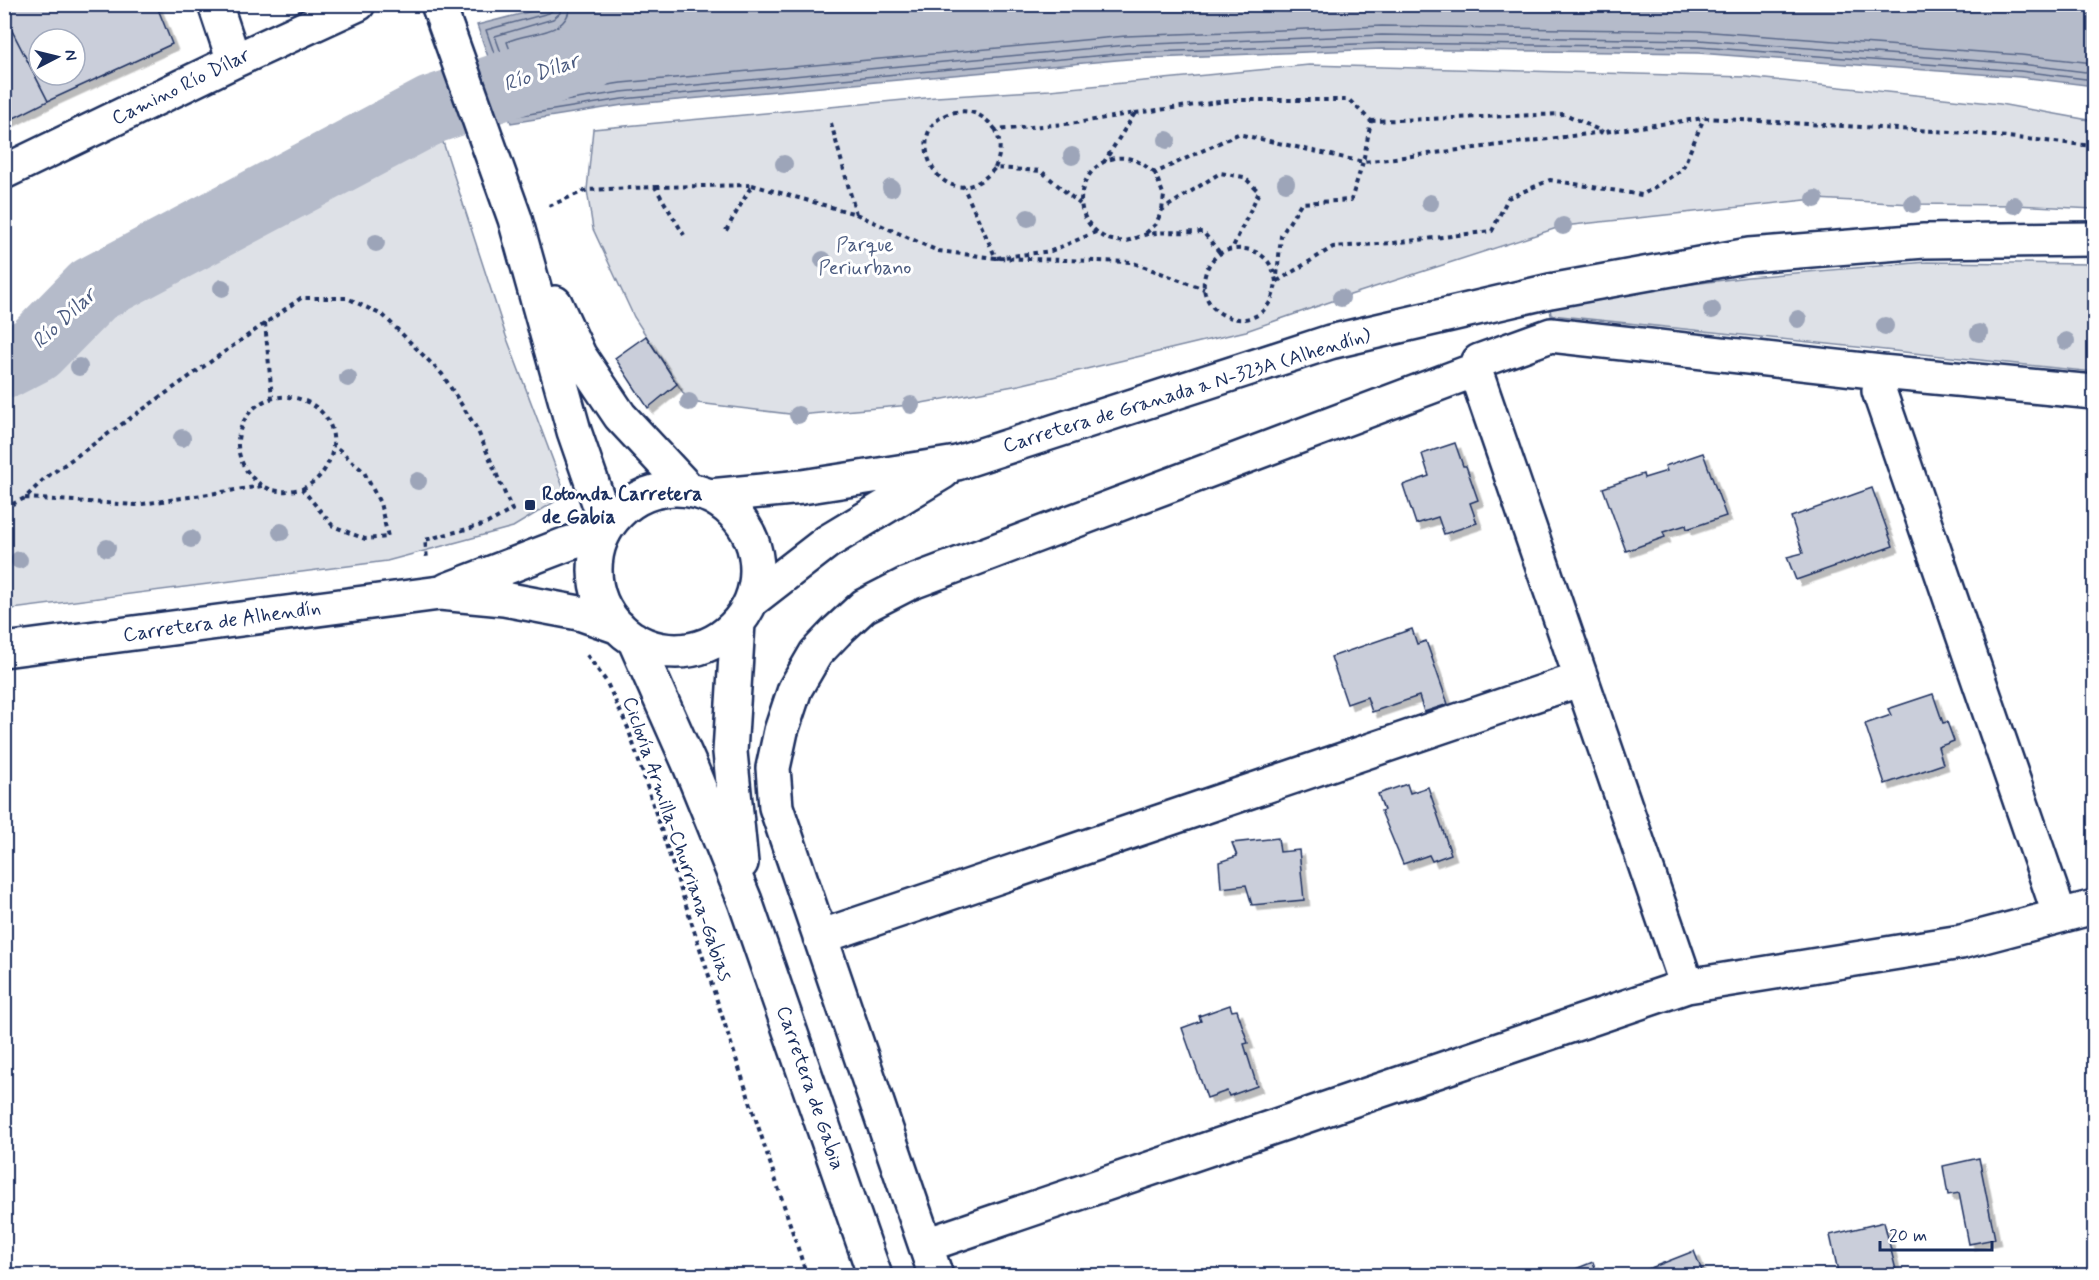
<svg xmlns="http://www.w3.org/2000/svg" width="2099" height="1280" font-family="Mynerve,sans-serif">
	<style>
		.green { fill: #dee1e7; stroke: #7c88a2; stroke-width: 1.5 }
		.water { fill: #b5bbca; stroke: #77839f; stroke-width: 1.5 }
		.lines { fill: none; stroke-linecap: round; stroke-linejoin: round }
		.shore { stroke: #596789; stroke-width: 1.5 }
		.river { stroke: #b5bbca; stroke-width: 68 }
		.building { fill: #caceda; stroke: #1b2f5e; stroke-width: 1.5; fill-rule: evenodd; filter: url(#shadow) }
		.street-casing { stroke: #1b2f5e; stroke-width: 38 }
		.secondary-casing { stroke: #1b2f5e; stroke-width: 38 }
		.path { stroke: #1b2f5e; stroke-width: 4; stroke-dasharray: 4.5 4.5; stroke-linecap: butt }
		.street { stroke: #fff; stroke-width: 33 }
		.secondary { stroke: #fff; stroke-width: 33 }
		.tree { fill: #9da5b9 }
		.poi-dot { fill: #1b2f5e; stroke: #fff; stroke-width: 2 }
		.labels { text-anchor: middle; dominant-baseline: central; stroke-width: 6; stroke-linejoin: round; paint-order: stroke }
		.street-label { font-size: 20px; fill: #1b2f5e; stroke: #fff }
		.park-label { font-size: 20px; fill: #4c5c80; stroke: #fff }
		.poi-label { font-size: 20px; font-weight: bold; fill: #1b2f5e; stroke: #fff; text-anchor: start }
		.water-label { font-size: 21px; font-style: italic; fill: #49597e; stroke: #fff }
	</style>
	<defs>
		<filter id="shadow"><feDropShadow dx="5.5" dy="5.5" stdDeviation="0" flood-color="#0004"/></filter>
	</defs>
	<rect width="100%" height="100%" fill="#fff"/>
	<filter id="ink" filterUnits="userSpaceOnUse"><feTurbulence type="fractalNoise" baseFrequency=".0167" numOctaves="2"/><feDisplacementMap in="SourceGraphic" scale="12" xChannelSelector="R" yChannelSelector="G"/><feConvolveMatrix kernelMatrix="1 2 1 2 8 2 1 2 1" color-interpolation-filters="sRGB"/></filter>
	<g filter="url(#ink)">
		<path class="green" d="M1309 65 1746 77 2000 104 2094 121V209L2014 205 1913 204 1815 199 1563 226 1341 298 1246 331 1019 385 911 405 798 415 689 402 634 317 593 229 587 190 593 129 936 97 1050 90Z
			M443 142 506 336 566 495 513 527 387 561 5 610V338L330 185Z
			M1927 262 2094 264V372L1551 315 1549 302 1748 277Z"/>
		<path class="water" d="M570 4 2094 5V86L2020 77 1698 53 1382 49 1128 59 623 105 511 123 477 25 552 6Z"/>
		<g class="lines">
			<path class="shore" d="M554 4 553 10 549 13 486 30 516 116 622 99 1128 53 1382 43 1699 47 2020 71 2094 80
				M561 4 560 13 553 19 495 36 521 108 621 92 1127 45 1382 35 1699 40 2021 64 2094 73
				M570 4C569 37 528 31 507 42L527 97 621 83 1126 36 1382 26 1699 31 2021 55 2094 63"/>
			<path class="river" d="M4 365 35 349 93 290 432 110 587 58"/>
		</g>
		<path class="building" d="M4 4H156L172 44 48 101 4 15ZM39 39H75V75H39Z
			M4 15 48 101 4 123Z
			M646 336 677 384 648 408 615 358Z
			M1455 443 1463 466H1466L1478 500 1470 503 1477 523 1444 534 1438 517 1416 524 1403 485 1429 476 1422 454Z
			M1703 453 1726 516 1687 529 1686 525 1663 532 1665 537 1626 551 1603 488 1643 474 1644 478 1667 471 1665 466Z
			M1872 488 1893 546 1796 580 1787 557 1803 553 1791 517Z
			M1412 629 1417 644 1426 641 1448 704 1424 712 1419 696 1372 712 1367 697 1347 704 1331 657Z
			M1933 694 1943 723 1947 722 1954 741 1938 747 1943 764 1885 784 1865 724 1891 715 1888 709Z
			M1407 784 1410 793 1428 787 1451 854 1432 861 1429 855 1403 864 1381 811 1384 810 1378 794Z
			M1278 838 1280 852 1299 850 1304 900 1252 905 1246 885 1221 888 1219 862 1237 856 1232 843Z
			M1230 1005 1232 1011 1237 1010 1248 1043 1244 1044 1257 1086 1229 1096 1227 1091 1207 1098 1182 1028 1201 1021 1199 1016Z
			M1979 1158 1995 1239 1969 1244 1959 1193 1948 1195 1943 1166Z
			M1884 1222 1897 1274 1839 1276 1830 1235Z
			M1694 1251 1704 1276H1639L1638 1273Z
			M1593 1262 1598 1276H1558Z"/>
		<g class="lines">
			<defs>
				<path id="street" d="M215 4 234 61
					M4 172 234 61 358 4
					M1475 370 1687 986
					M1881 372 1879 391 2060 916
					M820 937 1581 679
					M926 1245 1687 986 1961 942 2094 907
					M936 1276 776 807 773 768 781 731 795 689 816 653 837 631 864 606 907 584 1475 370 1479 361 1551 335 1881 372 2094 392"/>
				<path id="secondary" d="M438 4 515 219 574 431 607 526
					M555 303 579 355 620 416 689 490
					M595 570a81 81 0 1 1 162 0a81 81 0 1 1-162 0Z
					M710 496 802 487 957 463 1330 342 1550 291 1749 255 1924 241 2094 239
					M447 590 567 544 604 533
					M751 601 827 542 943 472
					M738 623 730 752 741 863
					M634 639 689 763 745 901 875 1276
					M4 650 440 593 504 599 579 613 619 627"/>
			</defs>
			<use href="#street" class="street-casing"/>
			<use href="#secondary" class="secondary-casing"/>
			<path class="path" d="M1135 113 1234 100H1349L1371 121 1363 162 1351 200 1301 203 1281 236 1277 276
				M1371 121 1565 114 1603 132
				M996 130C985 117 974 109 956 112 893 122 942 229 995 168L1041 171 1080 204
				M995 168C1001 153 1001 144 996 130L1076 123 1135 113 1104 162
				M1155 173C1147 167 1141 162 1131 159 1094 149 1066 196 1090 225 1096 232 1103 238 1112 240 1130 244 1133 237 1148 234 1165 231 1186 233 1203 232L1220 253
				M752 185 856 214 831 123
				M656 187 752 185 724 234
				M549 206 587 190 655 187 684 235
				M1162 210 1164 196 1155 173 1238 134 1363 162 1604 132 1704 118 1968 133 2094 146
				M856 214 938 251 996 258 963 186
				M1096 232 1051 251 996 258 1131 262 1204 289
				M1146 233 1156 224 1162 210 1220 173 1244 177 1259 192 1232 249
				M1276 282C1273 260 1258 247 1235 249 1225 249 1214 256 1209 265 1182 316 1268 348 1276 282L1333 247 1393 243 1492 231 1508 198 1550 180 1642 195 1682 170 1704 118
				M265 323 272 397
				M302 489C317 481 325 473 331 456 349 396 255 370 239 434 233 459 253 489 279 491 286 492 295 490 302 489L333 526 365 539 388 537 380 503 364 472 334 445
				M25 498 136 505 262 486
				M4 508 25 498 44 479 301 298H347L384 316 442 374 477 429 512 510 486 524 425 540 427 559
				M587 655 606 681 628 728 807 1276"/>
			<use href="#street" class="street"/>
			<use href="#secondary" class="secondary"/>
		</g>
		<g class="tree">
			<circle cx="1167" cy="140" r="9"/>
			<circle cx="1072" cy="156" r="9"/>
			<circle cx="784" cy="164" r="9"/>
			<circle cx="1286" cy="183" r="9"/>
			<circle cx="891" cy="188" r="9"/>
			<circle cx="1815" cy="199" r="9"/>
			<circle cx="1430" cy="203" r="9"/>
			<circle cx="1913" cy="204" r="9"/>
			<circle cx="2014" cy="205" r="9"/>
			<circle cx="1028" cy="218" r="9"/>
			<circle cx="1563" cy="226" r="9"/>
			<circle cx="376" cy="243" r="9"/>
			<circle cx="823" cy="260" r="9"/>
			<circle cx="222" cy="288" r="9"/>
			<circle cx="1341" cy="298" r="9"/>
			<circle cx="1712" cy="310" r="9"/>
			<circle cx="1798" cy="319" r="9"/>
			<circle cx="1885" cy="326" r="9"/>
			<circle cx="1979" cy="333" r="9"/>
			<circle cx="2066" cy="341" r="9"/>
			<circle cx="79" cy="367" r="9"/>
			<circle cx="348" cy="378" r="9"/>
			<circle cx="689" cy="402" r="9"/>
			<circle cx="911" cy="405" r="9"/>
			<circle cx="798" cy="415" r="9"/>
			<circle cx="182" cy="438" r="9"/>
			<circle cx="418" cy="481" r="9"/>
			<circle cx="281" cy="532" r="9"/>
			<circle cx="191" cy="539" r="9"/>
			<circle cx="107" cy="548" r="9"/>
			<circle cx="19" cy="560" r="9"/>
		</g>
	</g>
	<rect class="poi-dot" x="524" y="499" width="12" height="12" rx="3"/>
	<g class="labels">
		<g class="street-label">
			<text transform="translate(181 87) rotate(-26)">Camino Río Dílar</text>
			<text transform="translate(1187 391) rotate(-17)">Carretera de Granada a N-323A (Alhendín)</text>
			<text transform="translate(222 622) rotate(-8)">Carretera de Alhendín</text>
			<text transform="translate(677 839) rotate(71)">Ciclovía Armilla-Churriana-Gabias</text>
			<text transform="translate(810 1088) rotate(71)">Carretera de Gabia</text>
		</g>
		<g class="park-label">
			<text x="865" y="245">Parque<tspan x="865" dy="23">Periurbano</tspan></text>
		</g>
		<g class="poi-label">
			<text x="542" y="494">Rotonda Carretera<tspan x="542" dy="23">de Gabia</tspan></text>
		</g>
		<g class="water-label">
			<text transform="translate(541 73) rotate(-19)">Río Dílar</text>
			<text transform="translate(64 319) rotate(-43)">Río Dílar</text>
		</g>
	</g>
	<rect width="2099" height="1280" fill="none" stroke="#fff" stroke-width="24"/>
	<rect x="12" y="12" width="2075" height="1256" fill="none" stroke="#1b2f5e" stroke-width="2" filter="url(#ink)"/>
	<g transform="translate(57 57) rotate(83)"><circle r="28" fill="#ffffff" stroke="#a4acbf" stroke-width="1.5"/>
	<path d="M0-4.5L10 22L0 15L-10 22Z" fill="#1b2f5e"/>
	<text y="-9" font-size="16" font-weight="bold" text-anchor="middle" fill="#1b2f5e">N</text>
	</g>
	<path d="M1880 1241v9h112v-9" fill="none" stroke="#1b2f5e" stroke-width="3"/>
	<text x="1889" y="1241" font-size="18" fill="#1b2f5e" stroke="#ffffff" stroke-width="4.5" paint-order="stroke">20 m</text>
</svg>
